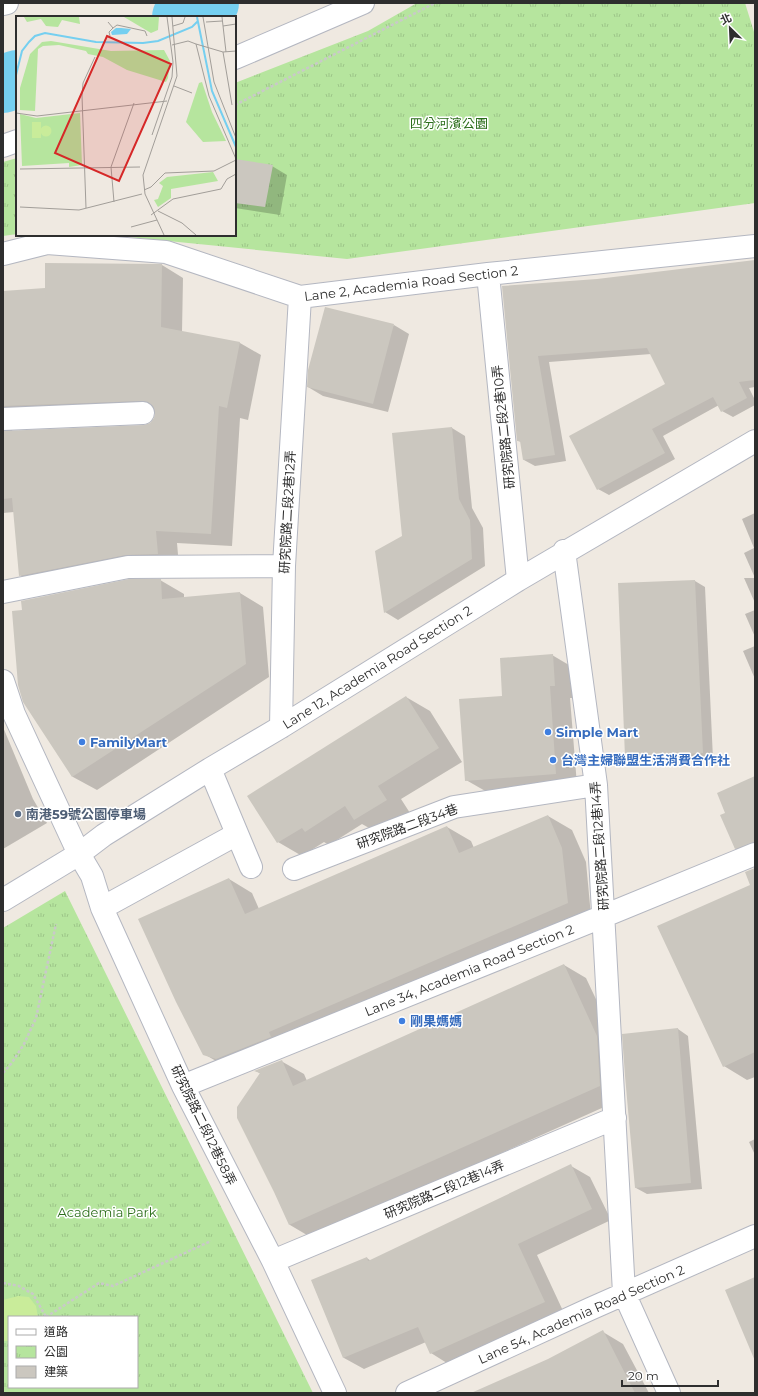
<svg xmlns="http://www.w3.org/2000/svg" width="758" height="1396" font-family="Montserrat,'Noto Sans TC',sans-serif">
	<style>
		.park { fill: url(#park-tufts); fill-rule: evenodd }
		.pitch { fill: #c9ec9a }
		.shadow { fill: #0003; fill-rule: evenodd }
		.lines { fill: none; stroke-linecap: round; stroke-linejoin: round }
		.river { stroke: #75cff0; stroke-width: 58 }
		.building { fill: #cbc7bf }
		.minor-casing { stroke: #b4b7c1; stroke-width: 24 }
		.path { stroke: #c9c9c9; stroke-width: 2.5; stroke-dasharray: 3 2; stroke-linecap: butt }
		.minor { stroke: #fff; stroke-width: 22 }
		.shop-dot { fill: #3f7fe0; stroke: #fff; stroke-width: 1.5 }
		.service-dot { fill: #5c6f8a; stroke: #fff; stroke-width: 1.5 }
		.labels { text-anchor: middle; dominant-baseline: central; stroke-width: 3; stroke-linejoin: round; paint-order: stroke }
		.park-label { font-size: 13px; fill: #2c6e1b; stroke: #fff }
		.street-label { font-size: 13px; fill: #2e2e2e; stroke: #fff }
		.shop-label { font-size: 13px; font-weight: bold; fill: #366cbe; stroke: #fff; text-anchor: start }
		.service-label { font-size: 13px; font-weight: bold; fill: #4e5e75; stroke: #fff; text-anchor: start }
		.inset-river { fill: none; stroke: #75cff0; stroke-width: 2 }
		.inset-road { fill: none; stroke: #a29e99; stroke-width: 1 }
		.view { fill: #d62828; fill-opacity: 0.15; stroke: #d62828; stroke-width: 2 }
		.inset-edge { fill: none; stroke: #2e2e2e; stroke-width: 2 }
	</style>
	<defs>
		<pattern id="park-tufts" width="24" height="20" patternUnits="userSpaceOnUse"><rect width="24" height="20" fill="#b6e59e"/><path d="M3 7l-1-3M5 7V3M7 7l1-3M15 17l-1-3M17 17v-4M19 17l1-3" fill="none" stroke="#9dc588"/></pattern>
	</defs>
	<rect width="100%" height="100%" fill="#efe9e1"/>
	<path class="park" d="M417 3H745L755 35V203L347 259 108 235H235V83L368 31Z
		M17 158V234L3 236V162Z
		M65 891 313 1393H3V928ZM9 1317H137V1387H9Z"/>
	<path class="pitch" d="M18 1296 29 1297 36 1306 38 1317H9V1341H3V1300Z"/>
	<path class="shadow" d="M235 160 272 166 287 175 280 215 235 208Z
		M755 261V387L749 388 755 400V405L733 417 722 411 719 405 663 436 675 459 609 495 598 489 667 384 651 354 549 362 566 461 535 466 524 460 521 442 518 441 503 287 598 280Z
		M162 265 183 278 182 332 240 343 261 355 248 420 240 418 232 546 177 543 179 566 41 588 20 575 14 512 3 513V292L46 289ZM157 413 155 419 151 424 144 426 12 432 13 425 24 418Z
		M394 325 409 334 388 412 323 396 308 387Z
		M452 428 465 436 472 508 483 528 485 566 398 620 385 612 403 536Z
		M755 513V603L744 578H755L744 553 754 548 742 519Z
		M160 580 184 594V598L240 593 263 607 269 677 97 790 73 777 24 702 23 611Z
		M695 581 705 587 713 759 636 762 626 756Z
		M755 610V637L745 614Z
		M755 646V679L743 651Z
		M552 655 574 668 575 698H570L577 785 487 792 466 780 504 697Z
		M406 697 430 711 462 762 401 799 410 813 378 833 362 824 329 845 324 842 302 856 278 842 249 796Z
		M3 727 33 799 47 823 3 849Z
		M755 777V859L735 848 727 813Z
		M548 816 572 830 586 862 591 916 228 1068 204 1054 229 879 252 893 259 909 447 827 471 841 474 848Z
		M755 869V1077L747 1080 724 1066Z
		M564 965 586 978 620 1050 622 1099 312 1238 290 1225 275 1191 261 1074 256 1071 281 1061 304 1074 307 1081Z
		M678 1029 688 1036 702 1189 647 1194 636 1188Z
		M755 1139V1155L749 1142Z
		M571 1166 590 1177 611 1220 537 1255 564 1313 450 1365 431 1353 426 1342 364 1369 344 1358 312 1281 367 1258 371 1261Z
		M603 1332 623 1344 649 1393H474L549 1360Z"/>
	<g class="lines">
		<path class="river" d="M181 17 210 3
			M3 84 17 79"/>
	</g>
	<path class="building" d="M235 159 273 165 265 207 235 203Z
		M755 260V380L739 382 747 398 721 412 713 397 652 429 665 453 597 490 569 436 665 384 647 348 538 356 555 455 523 460 520 441H517L502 286 597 279Z
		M45 263 162 264 161 327 240 342 227 408 219 406 211 534 156 531 158 554 126 555 19 576 12 498 3 499V431L144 425 150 423 154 418 155 413 153 406 148 402 142 401 3 406V291L45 288Z
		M325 307 394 324 373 404 307 387 308 370Z
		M452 427 459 499 470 520 472 559 384 613 375 551 402 536 392 433Z
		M129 579H161L162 599 240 592 246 664 72 777 23 702 18 685 12 611 22 610 21 601Z
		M695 580 703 753 625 757 618 583Z
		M553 654 555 686H550L556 774 465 781 459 699 502 696 500 658Z
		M406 696 439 748 378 786 387 800 354 820 345 806 305 832 302 828 277 843 247 796Z
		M755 776V842L735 849 720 815 725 813 717 793Z
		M548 815 562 848 568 903 269 1032 271 1037 216 1059 203 1055 176 1002 138 919 229 878 245 914 447 826 459 853Z
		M755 868V1052L723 1067 657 926 750 885 745 872Z
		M564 964 597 1036 600 1086 289 1225 274 1192 237 1118V1107L260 1073 254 1071 282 1060 293 1086Z
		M678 1028 691 1183 635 1188 625 1076 622 1034Z
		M571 1164 592 1209 518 1244 545 1302 430 1354 418 1327 343 1358 311 1280 367 1257 368 1261Z
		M755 1277V1361L725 1290Z
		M603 1330 635 1393H471L548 1359Z"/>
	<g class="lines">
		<defs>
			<path id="minor" d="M3 4 7 3
				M235 58 363 3
				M3 146 17 141
				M3 254 47 243 166 252 300 297 488 274 755 246
				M488 274 518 580
				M3 419 143 413
				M564 551 596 785 624 1293 669 1393
				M3 592 128 567 284 566
				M3 681 14 714 79 854 92 876 102 908 183 1086 273 1261 335 1393
				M281 727 284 566 300 297
				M210 769 251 867
				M294 869 454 807 596 785
				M3 900 79 854 104 835 210 769 281 727 518 580 755 441
				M102 908 237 834
				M183 1086 604 916 755 854
				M273 1261 615 1118
				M407 1393 590 1309 755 1236"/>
		</defs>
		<use href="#minor" class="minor-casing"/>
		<path class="path" d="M235 105 435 3
			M3 1073 11 1064 24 1044 36 1018 56 924
			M3 1283 19 1286 33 1294 46 1317
			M46 1317 99 1283 113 1286 211 1241"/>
		<use href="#minor" class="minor"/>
	</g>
	<g class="shop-dot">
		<circle cx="548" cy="732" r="4"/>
		<circle cx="82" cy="742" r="4"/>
		<circle cx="553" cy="760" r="4"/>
		<circle cx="402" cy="1021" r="4"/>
	</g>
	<circle class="service-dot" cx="18" cy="814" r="4"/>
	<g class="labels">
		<g class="park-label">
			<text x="449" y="123">四分河濱公園</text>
			<text x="107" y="1212">Academia Park</text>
		</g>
		<g class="street-label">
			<text transform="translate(411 283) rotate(-7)">Lane 2, Academia Road Section 2</text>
			<text transform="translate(503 427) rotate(-96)">研究院路二段2巷10弄</text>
			<text transform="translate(287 512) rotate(-87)">研究院路二段2巷12弄</text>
			<text transform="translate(377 667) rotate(-32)">Lane 12, Academia Road Section 2</text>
			<text transform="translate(407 826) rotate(-20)">研究院路二段34巷</text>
			<text transform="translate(599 846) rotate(-94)">研究院路二段12巷14弄</text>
			<text transform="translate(469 970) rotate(-22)">Lane 34, Academia Road Section 2</text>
			<text transform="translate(204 1125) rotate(64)">研究院路二段12巷58弄</text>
			<text transform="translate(444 1189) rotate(-23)">研究院路二段12巷14弄</text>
			<text transform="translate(581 1314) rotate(-24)">Lane 54, Academia Road Section 2</text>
		</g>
		<g class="shop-label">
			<text x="556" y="732">Simple Mart</text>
			<text x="90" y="742">FamilyMart</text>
			<text x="561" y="760">台灣主婦聯盟生活消費合作社</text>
			<text x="410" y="1021">剛果媽媽</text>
		</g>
		<g class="service-label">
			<text x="26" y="814">南港59號公園停車場</text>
		</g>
	</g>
	<g transform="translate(16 16)">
		<rect width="220" height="220" fill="#efe9e1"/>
		<path d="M8 1H63L64 8 46 4 42 11 30 10 25 3 11 6ZM100 1H143L142 14 135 17 108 1Z" fill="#b6e59e"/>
		<path d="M35 25 95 35 148 34 154 45 152 62 150 66 111 54 87 41 72 38 70 35 43 29 27 30 22 33 19 95 4 94V72L14 38 26 26ZM186 66 196 96 210 125 187 126 170 106 183 67ZM64 97 66 149 53 151V147L6 150 4 98 20 102ZM197 156 202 165 155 173V182L142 191 138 184 142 183 147 170 143 167 151 161Z" fill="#b6e59e"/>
		<path d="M16 106H25V122H16ZM24.5 115a5.5 5.5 0 1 1 11 0a5.5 5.5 0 1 1-11 0Z" fill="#c9ec9a"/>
		<path d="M100 12H105L115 13 111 18 96 19 95 16Z" fill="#75cff0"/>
		<path class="inset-river" d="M181 1 196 75 220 131M0 59 6 35 13 26 19 20 29 17 80 26 127 27 142 25 176 11 182 5"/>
		<path class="inset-road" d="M187 1 198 66 220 122M206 1 210 36M92 6 97 12 93 16 94 20M190 6 206 5M157 10 167 7 169 1M207 10 220 8M97 12 101 9 129 15 131 20M180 28 207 36 220 35M156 29 172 25 180 28 193 80 220 143M207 36 216 89M158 70 176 77M0 97 21 100 151 85M136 119 156 61 157 46 151 1M4 153 124 151M128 174 135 171 149 157 198 155 220 144M98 186 95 151 118 87M4 191 63 194 126 178M70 192 66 80 67 67 79 41M142 195 166 207 180 219M135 199 157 183 205 173 211 163 220 158M115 211 141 204M148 219 129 178 127 159 161 60 156 1"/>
		<path class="view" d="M91 20 155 48 103 165 39 137Z"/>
		<rect width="220" height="220" class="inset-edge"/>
	</g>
	<rect width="758" height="1396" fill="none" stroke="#2e2e2e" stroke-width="8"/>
	<rect x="8" y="1316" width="130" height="72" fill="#ffffff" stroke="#ababab"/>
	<rect x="16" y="1329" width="20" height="6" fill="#ffffff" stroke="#ababab"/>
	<text x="44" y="1336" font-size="12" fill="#2e2e2e">道路</text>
	<rect x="16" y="1346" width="20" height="12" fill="url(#park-tufts)" stroke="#ababab"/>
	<text x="44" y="1356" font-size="12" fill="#2e2e2e">公園</text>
	<rect x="16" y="1366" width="20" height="12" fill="#cbc7bf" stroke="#ababab"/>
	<text x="44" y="1376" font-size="12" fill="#2e2e2e">建築</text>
	<g transform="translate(730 28) rotate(336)" stroke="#ffffff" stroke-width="3" paint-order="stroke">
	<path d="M0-3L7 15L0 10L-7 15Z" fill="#2e2e2e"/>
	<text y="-6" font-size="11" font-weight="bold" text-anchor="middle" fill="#2e2e2e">北</text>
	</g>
	<path d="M622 1380v6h96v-6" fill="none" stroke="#2e2e2e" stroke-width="2"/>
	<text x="628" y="1380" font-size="12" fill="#2e2e2e" stroke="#ffffff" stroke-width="3" paint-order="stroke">20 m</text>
</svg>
